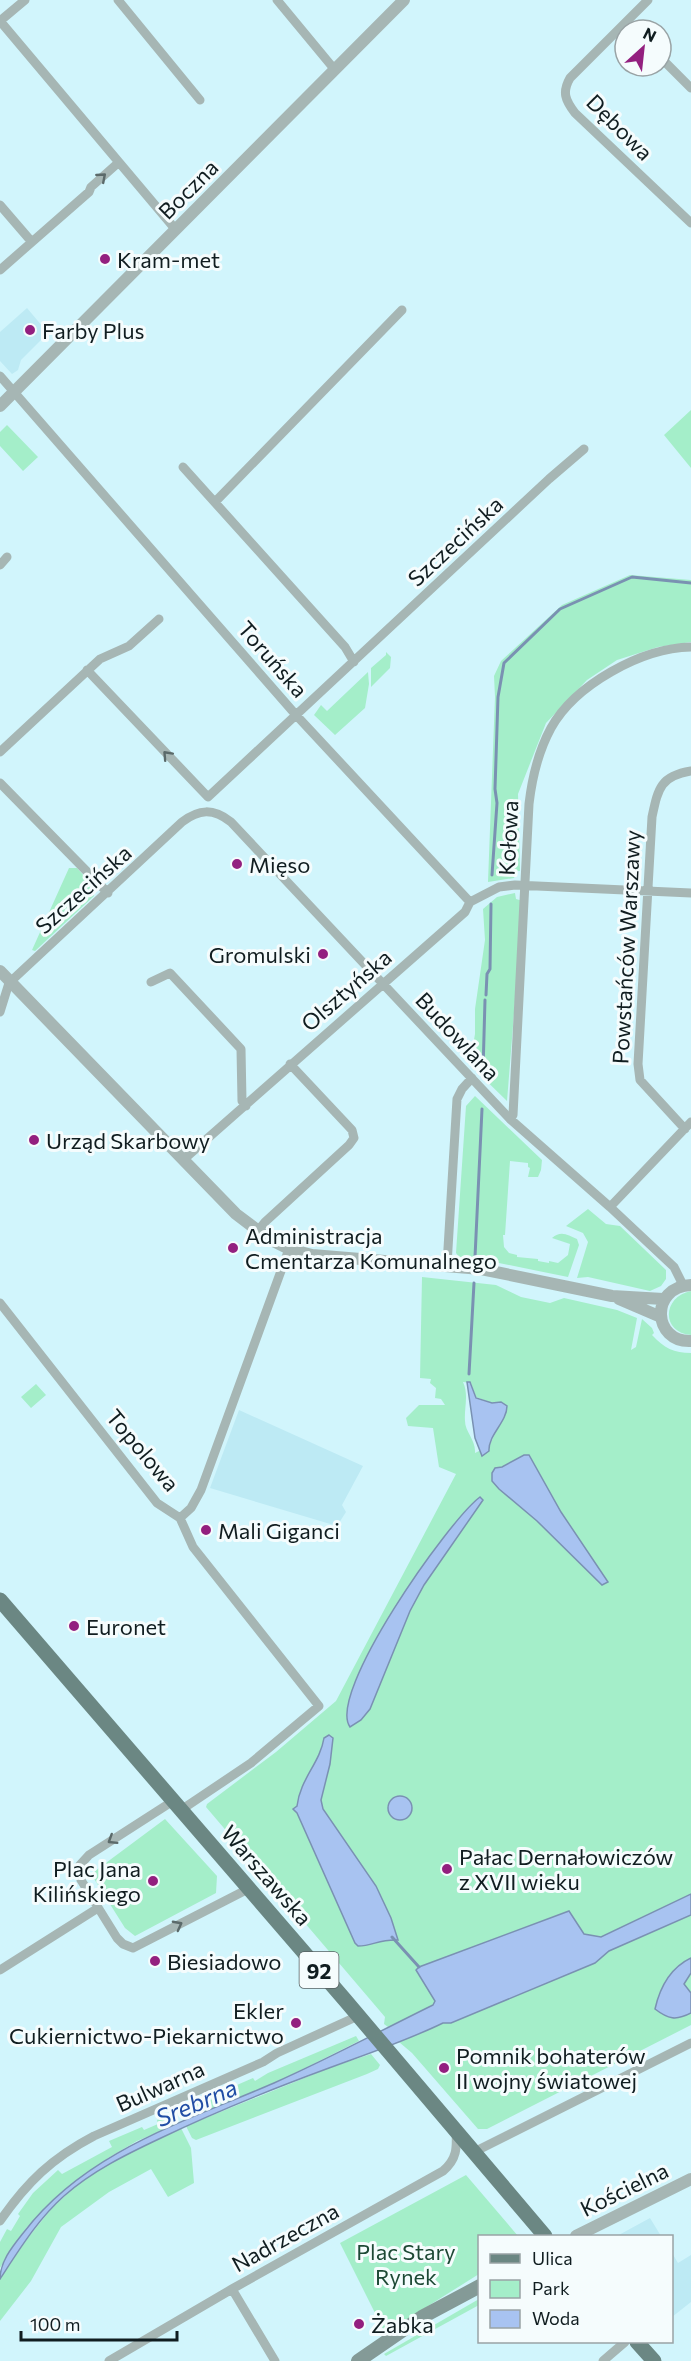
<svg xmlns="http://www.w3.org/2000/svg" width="691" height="2361" font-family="Commissioner,sans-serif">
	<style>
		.built { fill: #bdeaf4 }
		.green { fill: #a4eec9; fill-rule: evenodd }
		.water { fill: #a8c3f1; stroke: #7a91b2; stroke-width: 1.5 }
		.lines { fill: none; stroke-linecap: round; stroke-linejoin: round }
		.stream { stroke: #7a91b2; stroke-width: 3 }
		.minor { stroke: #a6b6b4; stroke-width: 9 }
		.tertiary { stroke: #a6b6b4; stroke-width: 12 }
		.secondary { stroke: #849a97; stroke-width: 14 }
		.primary { stroke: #6b8783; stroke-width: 15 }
		.oneway { stroke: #5b6a6a }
		.poi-dot { fill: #93207f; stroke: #f5fcfd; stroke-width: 2 }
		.labels { text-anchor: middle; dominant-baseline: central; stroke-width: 6; stroke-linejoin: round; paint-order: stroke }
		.shield { fill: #f5fcfd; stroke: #556062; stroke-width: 1.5 }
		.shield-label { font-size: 21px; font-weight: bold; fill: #101d20 }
		.street-label { font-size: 22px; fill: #101d20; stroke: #f5fcfd }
		.poi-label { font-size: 22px; fill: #101d20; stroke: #f5fcfd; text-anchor: start }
		.park-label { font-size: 22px; fill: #1d4935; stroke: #f5fcfd }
		.water-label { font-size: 24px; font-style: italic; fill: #204da5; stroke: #f5fcfd }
	</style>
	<rect width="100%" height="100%" fill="#d1f5fc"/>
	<path class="built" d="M27 308 48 333 21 360 18 370 12 374 0 361V332Z
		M239 1410 363 1466 342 1505 346 1512 337 1526 210 1488Z
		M650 2218 661 2236H617Z
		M672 2253 678 2263 691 2255V2302L672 2317Z"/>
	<path class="green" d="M691 410V468L664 435Z
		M7 425 38 457 23 471 0 446V432Z
		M630 575 691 580V642L658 647 617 660 587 680 546 723 518 794 520 871H517L514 878 488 882 495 697 494 676 501 661 562 605Z
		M386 652 391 657 390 668 371 687V668L386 655Z
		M368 672 369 684 365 708 335 735 314 715 321 705 327 711Z
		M69 868H77L93 886 94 896 35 951 32 950Z
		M515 893 516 899 523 901 507 1101 467 1062 471 1057 475 1034V1009L485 940 483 909 497 897Z
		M475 1096 542 1160 541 1170 538 1177H528L530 1168 528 1167V1163L510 1161 505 1235H503L504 1247 509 1253 517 1255V1257L538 1259V1261L549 1263V1261L558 1263 568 1255 570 1244 552 1238C561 1230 568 1235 577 1239L579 1245 568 1277 484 1260 459 1257 456 1253 466 1106Z
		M588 1209 606 1224 620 1226 666 1270V1279L661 1286 650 1291 588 1277 577 1278 588 1242 583 1233 566 1226Z
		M422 1277 496 1285 521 1297 550 1303 564 1298 617 1310 637 1318 631 1350 636 1347 642 1319 652 1328 654 1333 652 1335C664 1348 674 1353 691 1353V2025L487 2129H478L412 2053 399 2042 402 2040 392 2026 388 2027 384 2024 385 2017 206 1807 207 1804 276 1752 336 1701 456 1474 439 1467 433 1428 408 1426 406 1418 419 1405H445L441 1399 435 1398 436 1388 430 1383 431 1379 420 1378ZM463 1382 471 1383 476 1397 492 1403 501 1402 507 1410 489 1446 475 1453C476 1440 465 1432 465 1421 464 1408 469 1395 463 1382Z
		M691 1291V1335C661 1332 662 1297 691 1291Z
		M36 1384 46 1395 31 1408 21 1397Z
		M165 1819 217 1876 216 1893 135 1936 125 1928 91 1874Z
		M356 2036 359 2041 275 2083 184 2121 179 2111 200 2102 201 2104 215 2098 214 2095 253 2078 255 2081 268 2073Z
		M371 2054 380 2065 378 2069 367 2074 196 2140 192 2138 186 2126 329 2068Z
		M174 2113 178 2124 137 2141 108 2158 27 2227 13 2246 0 2268V2242L7 2229 11 2231 20 2216 18 2214 33 2193 58 2170 62 2174 112 2147 109 2141 142 2127 144 2130 158 2124 157 2120Z
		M181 2128 191 2148 194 2183 168 2197 151 2169 109 2192 61 2227 31 2281 0 2321V2279L27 2239 52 2208 77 2185 96 2172 129 2153Z
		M466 2175 518 2236H480L479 2274 385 2333 340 2243Z
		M479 2299V2305L386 2356 384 2354Z"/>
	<path class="water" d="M467 1382H470L476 1398 492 1403 501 1402 507 1406C507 1422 488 1435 489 1451L482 1456 475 1438Z
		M524 1455H529L561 1512 608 1582 602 1585 537 1521 499 1489 492 1481V1473L495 1468 502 1467Z
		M480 1497 483 1500 424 1585 410 1611 370 1709 361 1720 350 1727C326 1694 448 1521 480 1497Z
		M329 1735 333 1738 330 1764 321 1800 323 1809 376 1886 391 1918 398 1940C379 1939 373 1946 358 1946L355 1943 297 1813 293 1809 297 1806C300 1779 320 1763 324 1738Z
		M388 1808a12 12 0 1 1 24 0a12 12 0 1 1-24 0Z
		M691 1894V1915L609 1951 595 1963 451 2023H443C406 2041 367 2054 329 2068 272 2089 215 2112 161 2138 127 2154 92 2171 64 2196 38 2219 19 2250 0 2279 0 2261 13 2246 24 2232 86 2151 184 2122 274 2083 328 2059 380 2031 433 2005L435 2001 416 1970 419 1967 569 1911 584 1934 601 1937Z
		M691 1958V1973L684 1984 691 1993V2013C676 2021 668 2019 655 2009 660 1987 670 1968 691 1958Z"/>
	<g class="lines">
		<path class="stream" d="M492 875 497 803 495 789 498 697 504 663 560 609 632 577 691 583
			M486 995 487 974 490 969 491 904
			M483 1071 485 1000
			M475 1257 482 1109
			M469 1374 474 1283
			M392 1937 419 1967"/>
		<path class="minor" d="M118 0 200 100
			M277 0 335 70
			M648 0 570 78C562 92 565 100 575 113L691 223
			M0 21 176 230
			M0 21 25 0
			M661 58 691 88
			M0 205 31 241
			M0 270 89 192 91 187 118 163
			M0 376 296 715 470 902
			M183 467 345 647 354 662
			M215 502 402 310
			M0 565 7 557
			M87 670 208 797
			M0 752 100 659 129 646 159 619
			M0 783 108 893
			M208 797 549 479 584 449
			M470 902 499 887 515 885 691 893
			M151 982 170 973 241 1049 242 1101 246 1106
			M0 1012 9 983 182 822C199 809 213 808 231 822L510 1119 610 1207 674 1267 683 1285
			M510 1119 513 1115 529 804C532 778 538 752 551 728 575 685 641 648 691 647
			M685 1129 640 1080 638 1064 652 817C658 789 660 776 691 771
			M183 1160 465 912 470 902
			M610 1207 691 1122
			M257 1232 265 1222 349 1145 354 1138 352 1130 290 1064
			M447 1265 457 1099 462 1089 472 1078
			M0 1303 157 1503 180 1518 193 1547 319 1706 251 1763 181 1810
			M180 1518 191 1508 201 1490 289 1249
			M173 1801 89 1855 79 1866 81 1880 117 1938 123 1944 133 1948 248 1889
			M0 1970 98 1908
			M474 2152 691 2043
			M0 2221C27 2182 52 2158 94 2136L263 2062 277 2053 358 2016
			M232 2289 275 2361
			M109 2361 232 2289 443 2171C457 2159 457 2148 456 2131
			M603 2361 625 2342"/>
		<path class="tertiary" d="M0 406 404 0
			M0 971 236 1214 269 1239 289 1249 312 1255 481 1269 612 1296 663 1299
			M691 1285C649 1287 653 1343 691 1341
			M619 1299 661 1317
			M576 2236 691 2179"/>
		<path class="secondary" d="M358 2361 422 2317 480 2286"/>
		<path class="primary" d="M0 1600 345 2000 545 2236
			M637 2342 654 2361"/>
	</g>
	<defs><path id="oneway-chevron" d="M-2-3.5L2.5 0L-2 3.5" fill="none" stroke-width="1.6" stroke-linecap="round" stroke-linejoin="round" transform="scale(1.5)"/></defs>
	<g class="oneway">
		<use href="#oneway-chevron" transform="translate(102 177) rotate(-41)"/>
		<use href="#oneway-chevron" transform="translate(167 755) rotate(-133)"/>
		<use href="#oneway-chevron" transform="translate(112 1840) rotate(148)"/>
		<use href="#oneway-chevron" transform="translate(178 1925) rotate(-28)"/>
	</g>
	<g class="poi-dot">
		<circle cx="105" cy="259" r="6"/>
		<circle cx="30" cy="330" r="6"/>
		<circle cx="237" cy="864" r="6"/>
		<circle cx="323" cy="954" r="6"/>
		<circle cx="34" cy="1140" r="6"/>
		<circle cx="233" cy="1248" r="6"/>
		<circle cx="206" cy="1530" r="6"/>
		<circle cx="74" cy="1626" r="6"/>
		<circle cx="447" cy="1869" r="6"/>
		<circle cx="153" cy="1881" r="6"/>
		<circle cx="155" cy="1961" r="6"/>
		<circle cx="296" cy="2023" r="6"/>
		<circle cx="444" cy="2068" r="6"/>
		<circle cx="359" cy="2324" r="6"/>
	</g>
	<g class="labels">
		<rect class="shield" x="299.5" y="1952" width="39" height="36" rx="4.5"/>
		<g class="shield-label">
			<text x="319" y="1970">92</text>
		</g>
		<g class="street-label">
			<text transform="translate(620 127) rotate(45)">Dębowa</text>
			<text transform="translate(188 189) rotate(-45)">Boczna</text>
			<text transform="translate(455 541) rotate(-43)">Szczecińska</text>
			<text transform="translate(273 659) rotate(49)">Toruńska</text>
			<text transform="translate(508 838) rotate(-87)">Kołowa</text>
			<text transform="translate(83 889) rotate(-42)">Szczecińska</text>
			<text transform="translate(626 947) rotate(-87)">Powstańców Warszawy</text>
			<text transform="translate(346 990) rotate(-41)">Olsztyńska</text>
			<text transform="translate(458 1036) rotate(47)">Budowlana</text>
			<text transform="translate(143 1450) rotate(50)">Topolowa</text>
			<text transform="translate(267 1875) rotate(49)">Warszawska</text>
			<text transform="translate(160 2086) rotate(-24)">Bulwarna</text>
			<text transform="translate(624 2189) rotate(-26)">Kościelna</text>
			<text transform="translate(285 2237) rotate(-29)">Nadrzeczna</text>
		</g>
		<g class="poi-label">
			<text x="117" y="259">Kram-met</text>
			<text x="42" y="330">Farby Plus</text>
			<text x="249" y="864">Mięso</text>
			<text x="311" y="954" text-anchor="end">Gromulski</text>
			<text x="46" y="1140">Urząd Skarbowy</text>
			<text x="245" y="1235">Administracja<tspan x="245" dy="25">Cmentarza Komunalnego</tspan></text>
			<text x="218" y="1530">Mali Giganci</text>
			<text x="86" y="1626">Euronet</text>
			<text x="459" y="1856">Pałac Dernałowiczów<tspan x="459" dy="25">z XVII wieku</tspan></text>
			<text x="141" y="1868" text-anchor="end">Plac Jana<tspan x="141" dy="25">Kilińskiego</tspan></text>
			<text x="167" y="1961">Biesiadowo</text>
			<text x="284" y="2010" text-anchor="end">Ekler<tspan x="284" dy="25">Cukiernictwo-Piekarnictwo</tspan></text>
			<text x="456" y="2055">Pomnik bohaterów<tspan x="456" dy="25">II wojny światowej</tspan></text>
			<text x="371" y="2324">Żabka</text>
		</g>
		<g class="park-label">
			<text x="406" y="2251">Plac Stary<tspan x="406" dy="25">Rynek</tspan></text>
		</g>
		<g class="water-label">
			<text transform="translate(196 2102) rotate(-23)">Srebrna</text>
		</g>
	</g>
	<rect x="478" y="2235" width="195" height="108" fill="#f5fcfd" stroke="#99a3a5" stroke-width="1.5"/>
	<rect x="490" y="2254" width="30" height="9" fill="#6b8783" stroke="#99a3a5" stroke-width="1.5"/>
	<text x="532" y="2265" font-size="18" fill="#101d20">Ulica</text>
	<rect x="490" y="2280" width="30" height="18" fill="#a4eec9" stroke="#99a3a5" stroke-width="1.5"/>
	<text x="532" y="2295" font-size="18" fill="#101d20">Park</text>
	<rect x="490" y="2310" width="30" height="18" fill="#a8c3f1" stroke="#99a3a5" stroke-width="1.5"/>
	<text x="532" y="2325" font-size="18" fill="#101d20">Woda</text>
	<g transform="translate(643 48) rotate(27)"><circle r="28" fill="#f5fcfd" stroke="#99a3a5" stroke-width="1.5"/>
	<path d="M0-4.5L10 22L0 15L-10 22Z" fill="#93207f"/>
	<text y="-9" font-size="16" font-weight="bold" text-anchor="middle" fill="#101d20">N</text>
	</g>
	<path d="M21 2331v9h156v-9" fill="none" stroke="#101d20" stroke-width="3"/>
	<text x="30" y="2331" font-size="18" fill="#101d20" stroke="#f5fcfd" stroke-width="4.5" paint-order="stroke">100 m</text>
</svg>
